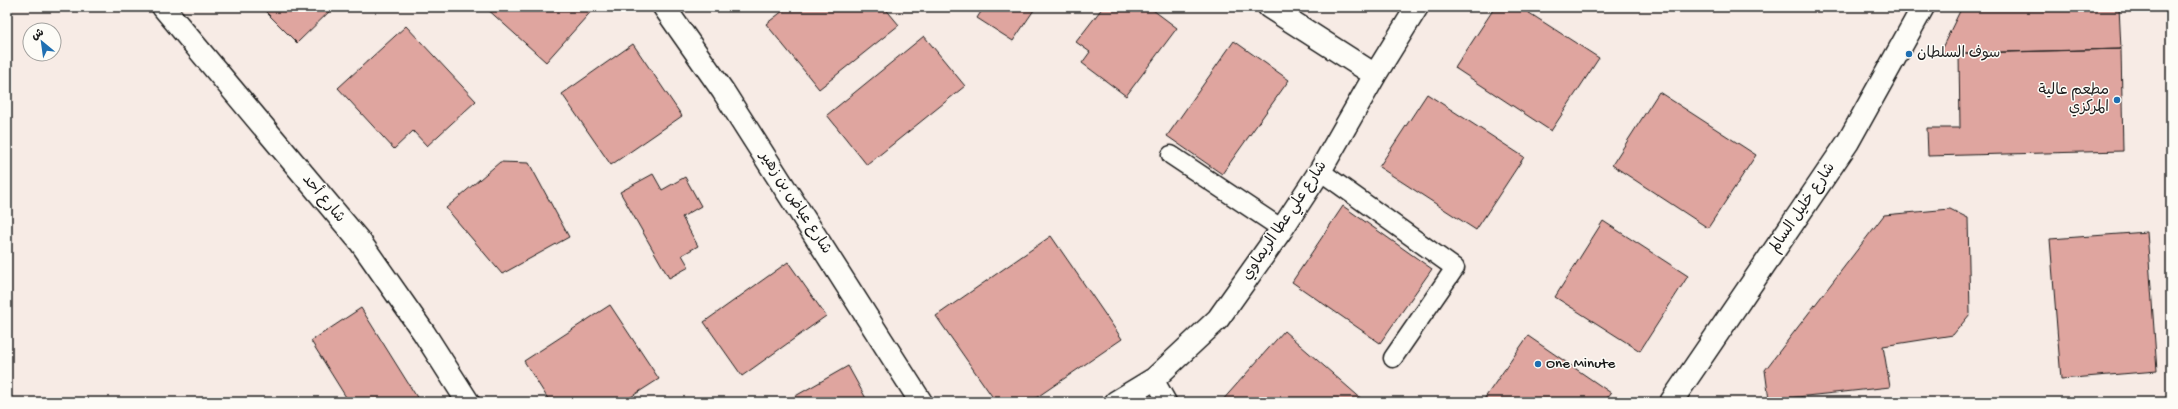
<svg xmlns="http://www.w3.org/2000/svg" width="2178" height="409" font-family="'Gochi Hand','Playpen Sans Arabic',sans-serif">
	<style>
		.building { fill: #dfa59f; stroke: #1c1c1c }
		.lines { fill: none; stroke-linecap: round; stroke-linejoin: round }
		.service-casing { stroke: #1c1c1c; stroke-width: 21 }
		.minor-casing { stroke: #1c1c1c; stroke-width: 25 }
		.tertiary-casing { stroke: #1c1c1c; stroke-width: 25 }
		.service { stroke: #fdfcf7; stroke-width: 18 }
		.minor { stroke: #fdfcf7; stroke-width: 22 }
		.tertiary { stroke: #fdfcf7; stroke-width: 22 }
		.poi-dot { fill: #1f6fb2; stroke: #fdfcf7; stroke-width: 1.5 }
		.labels { text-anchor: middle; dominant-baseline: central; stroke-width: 3; stroke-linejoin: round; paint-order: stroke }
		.poi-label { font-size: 15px; fill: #1c1c1c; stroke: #fdfcf7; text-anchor: start }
		.street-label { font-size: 15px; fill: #1c1c1c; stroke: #fdfcf7 }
	</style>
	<rect width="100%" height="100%" fill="#f7ebe5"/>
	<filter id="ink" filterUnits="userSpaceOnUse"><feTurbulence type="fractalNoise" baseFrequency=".025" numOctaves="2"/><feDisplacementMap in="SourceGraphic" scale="8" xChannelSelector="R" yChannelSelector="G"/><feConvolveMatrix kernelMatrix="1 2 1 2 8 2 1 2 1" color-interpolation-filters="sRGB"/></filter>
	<g filter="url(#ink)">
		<path class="building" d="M261 7H334L297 43Z
			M485 7H595L546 62Z
			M788 7H884L899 25 819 89 766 24Z
			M984 7H1036L1013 41 977 18Z
			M1103 7H1149L1177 28 1126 96 1082 63 1090 52 1076 42Z
			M1495 7H1520L1599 58 1551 131 1455 68Z
			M1962 7H2119L2121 49 1939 54Z
			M406 26 476 101 427 146 413 131 394 149 338 88Z
			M924 36 965 86 867 165 827 115Z
			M1234 41 1289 80 1222 174 1167 136Z
			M633 44 682 116 611 165 562 94Z
			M2121 49 2123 151 1928 156 1927 128H1960L1959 53Z
			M1659 92 1756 155 1708 228 1612 165Z
			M1427 94 1524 157 1476 230 1379 167Z
			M500 162 529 163 569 237 502 274 446 208Z
			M653 174 662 190 685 177 701 206 682 217 698 246 682 255 689 267 669 278 620 192Z
			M1343 206 1432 269 1380 343 1292 282Z
			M1950 209 1968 218 1970 314 1953 335 1883 346 1890 387 1769 400 1765 370 1884 215Z
			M1603 221 1688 276 1640 351 1555 297Z
			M2147 232 2157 371 2061 379 2050 239Z
			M1051 236 1122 339 1030 402H996L936 316Z
			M788 262 826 316 742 376 704 322Z
			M610 305 659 379 623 402H550L524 361Z
			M361 308 418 399 414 402H349L311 341Z
			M1284 331 1365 402H1221Z
			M1528 336 1611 393 1604 402H1482Z
			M848 366 868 402H785Z"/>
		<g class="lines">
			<defs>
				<path id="service" d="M1171 155 1282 229
					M1320 171 1455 268 1393 358
					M1154 379 1167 402"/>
				<path id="minor" d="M163 7 361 243 424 333 468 402
					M664 7 723 91 921 402
					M1269 7 1375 75
					M1116 402 1154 379 1218 319 1282 229 1320 171 1375 75 1417 7"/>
				<path id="tertiary" d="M1671 402 1848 142 1923 7"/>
			</defs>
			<use href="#service" class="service-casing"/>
			<use href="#minor" class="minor-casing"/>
			<use href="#tertiary" class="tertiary-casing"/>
			<use href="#service" class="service"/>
			<use href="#minor" class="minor"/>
			<use href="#tertiary" class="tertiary"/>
		</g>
	</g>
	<g class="poi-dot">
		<circle cx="1909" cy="54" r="4"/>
		<circle cx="2117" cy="100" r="4"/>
		<circle cx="1538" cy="364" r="4"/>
	</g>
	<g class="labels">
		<g class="poi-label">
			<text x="1917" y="54">سوف السلطان</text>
			<text x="2109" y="91" text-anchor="end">مطعم عالية<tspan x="2109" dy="17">المركزي</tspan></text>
			<text x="1546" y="364">One Minute</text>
		</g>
		<g class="street-label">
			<text transform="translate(323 199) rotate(50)">شارع أحد</text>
			<text transform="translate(795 203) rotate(57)">شارع عياض بن زهير</text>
			<text transform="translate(1803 208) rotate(-56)">شارع خليل السالم</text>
			<text transform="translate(1285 221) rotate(-56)">شارع علي عطا الريماوي</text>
		</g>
	</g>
	<rect width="2178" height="409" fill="none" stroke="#fdfcf7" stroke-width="24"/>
	<rect x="12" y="12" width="2154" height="385" fill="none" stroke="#1c1c1c" stroke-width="1.5" filter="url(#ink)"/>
	<g transform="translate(42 42) rotate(331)"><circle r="19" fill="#fdfcf7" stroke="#a3a29f"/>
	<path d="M0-3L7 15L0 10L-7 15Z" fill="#1f6fb2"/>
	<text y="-6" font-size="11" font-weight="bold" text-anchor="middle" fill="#1c1c1c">ش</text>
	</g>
</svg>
